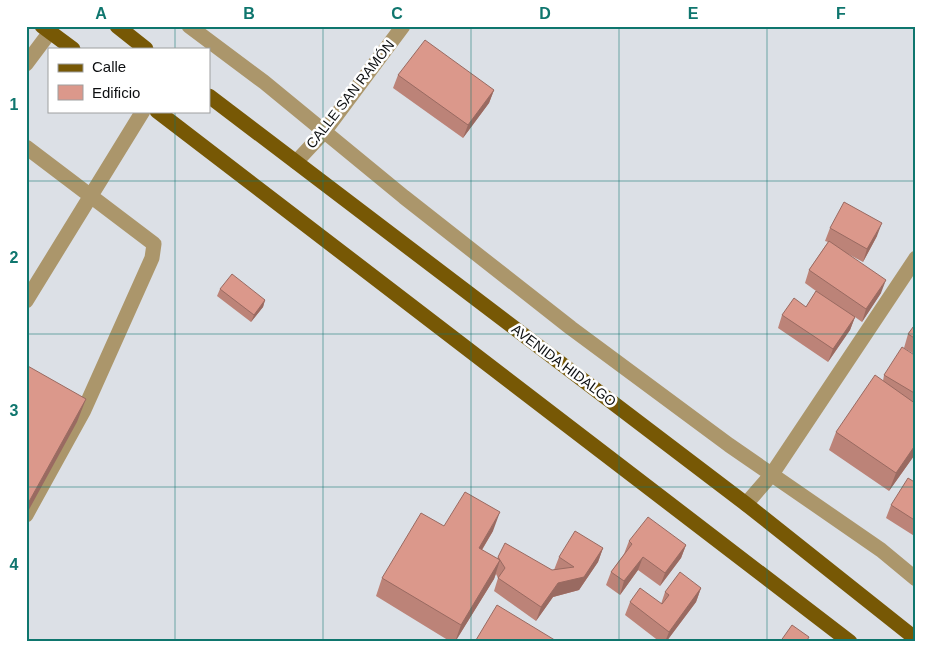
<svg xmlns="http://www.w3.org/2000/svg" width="942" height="668" font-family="Helvetica,sans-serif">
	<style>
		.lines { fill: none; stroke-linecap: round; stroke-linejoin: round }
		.minor { stroke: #ab966b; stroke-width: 15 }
		.major { stroke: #775805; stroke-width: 15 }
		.wall { fill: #bc8378 }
		.shaded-wall { fill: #996a61 }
		.building { fill: #db988b; stroke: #996a61 }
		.grid { fill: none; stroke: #0f766e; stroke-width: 1; stroke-opacity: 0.55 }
		.labels { text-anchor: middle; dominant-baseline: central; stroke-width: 5; stroke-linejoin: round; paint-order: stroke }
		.street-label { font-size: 14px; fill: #0d0f11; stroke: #fff }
		.neatline { fill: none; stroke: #0f766e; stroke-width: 2 }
		.grid-label { font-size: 16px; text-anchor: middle; font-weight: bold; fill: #0f766e }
	</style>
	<rect width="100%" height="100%" fill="#dce0e6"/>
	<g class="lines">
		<path class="minor" d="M189 26 264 82 404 197 571 328 729 445 881 550 916 579
			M26 64 50 32
			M26 147 154 244 152 258 84 410 64 400
			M296 162 324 132 403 26
			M26 301 143 111
			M746 504 772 474 916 258
			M26 515 84 410"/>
		<path class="major" d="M42 26 73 49
			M117 26 146 49
			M209 96 746 504 916 639
			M157 111 850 642"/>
	</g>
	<path class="wall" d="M398 75 494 90 489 103 463 138 393 88Z
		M830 228 877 236 863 262 848 254 881 293 862 322 855 317 850 330 828 362 778 328 782 315 806 307 816 291 805 283 809 270 828 242 825 241Z
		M220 289 265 300 263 307 251 322 217 296Z
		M916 323V453L889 491 829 450 836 432 883 381 884 375 914 354 904 348 908 334Z
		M916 483V537L886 518 891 505Z
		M493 531 482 550 497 559 498 557 552 570H554L559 557 603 548 598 562 579 590 553 597 536 621 494 591 498 578 496 574 494 579 455 642H451L376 596 382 578Z
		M629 541 686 545 681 558 660 586 638 570 620 595 606 585 611 572 624 554Z
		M701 588 696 602 666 642H660L625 615 630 602 661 604 665 592Z"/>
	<path class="shaded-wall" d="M494 90 489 103 463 138 468 125Z
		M882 223 877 236 863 262 867 249Z
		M886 280 881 293 862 322 866 309Z
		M265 300 263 307 251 322 254 315Z
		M855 317 850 330 828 362 833 349Z
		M86 399 77 422 26 515V507Z
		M916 444V453L889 491 896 473Z
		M500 512 493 531 472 566 479 548Z
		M686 545 681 558 660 586 665 573Z
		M603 548 598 562 579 590 553 597 536 621 541 607 558 583Z
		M643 557 638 570 620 595 624 581Z
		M500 560 494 579 455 642 461 625Z
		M701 588 696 602 666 642H665L669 632Z"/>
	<path class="building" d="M425 40 494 90 468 125 398 75Z
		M844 202 882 223 867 249 830 228Z
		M829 241 886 280 866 309 809 270Z
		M232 274 265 300 254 315 220 289Z
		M816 291 855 317 833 349 782 315 794 298 806 307Z
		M916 323V339L908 334Z
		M902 347 916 356V394L884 375Z
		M26 365 86 399 26 507Z
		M875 375 916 404V444L896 473 836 432Z
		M908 478 916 483V521L891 505Z
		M465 492 500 512 479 548 500 560 461 625 382 578 421 513 444 526Z
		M648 517 686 545 665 573 643 557 624 581 611 572 632 544 629 541Z
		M575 531 603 548 584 577 558 583 541 607 498 578 505 568 498 557 505 543 552 570 574 567 559 557Z
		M680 572 701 588 669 632 630 602 640 588 662 604 669 595 665 592Z
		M497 605 558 642H479L476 640Z
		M792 625 809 637 806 642H780Z"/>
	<path class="grid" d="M175 26V49M323 26V642M471 26V642M619 26V642M767 26V642M175 111V642M26 181H916M26 334H916M26 487H916"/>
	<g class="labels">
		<g class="street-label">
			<text transform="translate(350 94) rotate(-52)">CALLE SAN RAMÓN</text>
			<text transform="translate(564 365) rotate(37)">AVENIDA HIDALGO</text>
		</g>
	</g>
	<rect width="942" height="668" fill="none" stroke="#ffffff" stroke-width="55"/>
	<rect x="48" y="48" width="162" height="65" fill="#ffffff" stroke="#9e9fa0"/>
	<rect x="58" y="64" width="25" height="8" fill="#775805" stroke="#9e9fa0"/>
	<text x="92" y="72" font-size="15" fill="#0d0f11">Calle</text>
	<rect x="58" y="85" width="25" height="15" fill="#db988b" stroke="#9e9fa0"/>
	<text x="92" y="98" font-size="15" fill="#0d0f11">Edificio</text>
	<rect x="28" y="28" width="886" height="612" class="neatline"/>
	<g class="grid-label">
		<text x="101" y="19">A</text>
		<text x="249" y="19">B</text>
		<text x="397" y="19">C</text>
		<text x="545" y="19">D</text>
		<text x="693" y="19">E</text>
		<text x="841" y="19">F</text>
		<text x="14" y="110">1</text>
		<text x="14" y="263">2</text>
		<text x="14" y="416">3</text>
		<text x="14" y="570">4</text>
	</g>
</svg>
